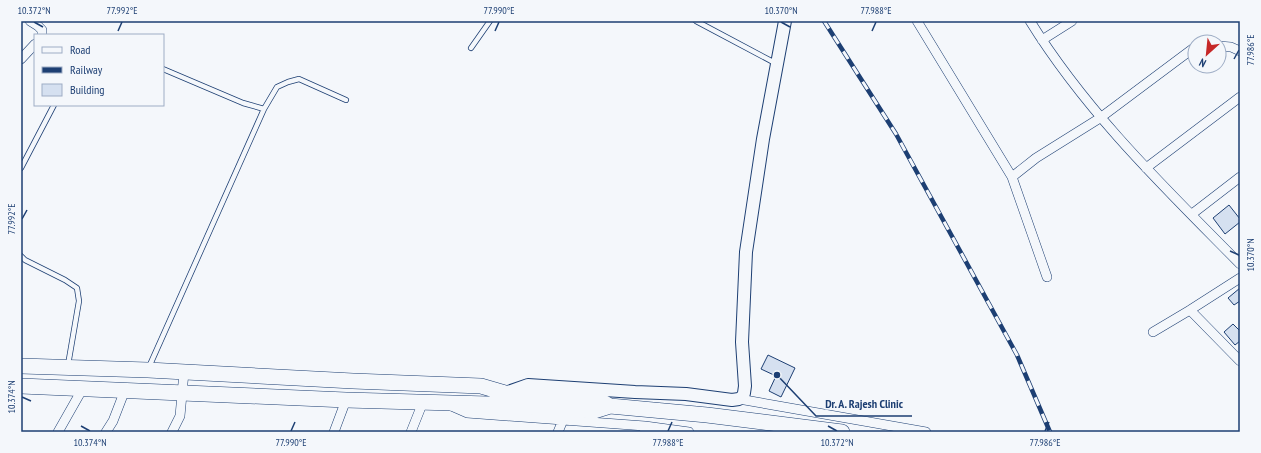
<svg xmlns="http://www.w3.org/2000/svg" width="1261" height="453" font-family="'PT Sans Narrow',sans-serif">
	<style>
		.building { fill: #d5e0f0; stroke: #1d3f73 }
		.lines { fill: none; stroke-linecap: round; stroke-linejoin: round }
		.service-casing { stroke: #1d3f73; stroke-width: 6 }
		.minor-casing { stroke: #1d3f73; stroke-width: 10 }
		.tertiary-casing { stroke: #1d3f73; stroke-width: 14 }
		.primary-casing { stroke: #1d3f73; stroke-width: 16 }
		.service { stroke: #f4f7fb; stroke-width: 4.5 }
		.minor { stroke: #f4f7fb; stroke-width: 9 }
		.tertiary { stroke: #f4f7fb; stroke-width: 12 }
		.primary { stroke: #f4f7fb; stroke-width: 15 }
		.rail-casing { stroke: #1d3f73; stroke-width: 4.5 }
		.rail { stroke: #f4f7fb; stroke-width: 3; stroke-dasharray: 9; stroke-linecap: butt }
		.ticks { fill: none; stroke: #1d3f73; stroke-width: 1.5 }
		.leader { fill: none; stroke: #1d3f73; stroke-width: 1.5 }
		.callout-dot { fill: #1d3f73; stroke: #f4f7fb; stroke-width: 1.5 }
		.callout-label { font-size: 12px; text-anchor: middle; font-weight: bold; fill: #1d3f73; stroke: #f4f7fb; stroke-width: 3; stroke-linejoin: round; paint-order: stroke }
		.neatline { fill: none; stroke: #1d3f73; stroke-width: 1.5 }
		.ticks-label { font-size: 10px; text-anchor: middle; fill: #1d3f73 }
	</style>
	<rect width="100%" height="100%" fill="#f4f7fb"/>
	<path class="building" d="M1229 205 1240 219V222L1225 234 1213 218Z
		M1240 288V301L1234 305 1228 298Z
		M1233 324 1240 331V341L1235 345 1224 332Z
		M768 355 795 368 781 397 769 391 776 376 761 369Z"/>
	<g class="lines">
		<defs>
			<path id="service" d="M696 21 777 64
				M471 48 490 21
				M163 69 243 103 264 109 277 87 288 82 299 79 346 100
				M21 168 54 105
				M21 256 25 260 65 280 77 288 79 301 68 365
				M149 367 264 109"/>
			<path id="minor" d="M30 21 38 26 42 30V35
				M917 21 1012 177 1047 277
				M1030 21C1087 113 1165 188 1240 264
				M1042 40 1072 21
				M1219 46 1231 47 1240 51
				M21 59 35 44
				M1146 168 1240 97
				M1012 177 1036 158 1100 118 1195 47
				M1192 214 1240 177
				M1190 310 1240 361
				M1153 332 1190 310 1240 278
				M739 399 926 432
				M451 406 467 413 645 426 644 432
				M645 426 689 432
				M58 432 83 388
				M106 432 113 421 125 390
				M172 432 180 416 184 372
				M334 432 346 400
				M411 432 423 402
				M558 432 563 420"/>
			<path id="tertiary" d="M508 392 528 385 635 392 686 394 732 400 739 399 743 396 744 393 745 386 742 342 746 252 763 139 785 21"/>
			<path id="primary" d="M21 366 148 370 353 381 481 386 505 393 594 397 610 406 707 415 842 432
				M21 386 346 400 488 404 594 411 610 406"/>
		</defs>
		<use href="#service" class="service-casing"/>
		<use href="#minor" class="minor-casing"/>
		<use href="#tertiary" class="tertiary-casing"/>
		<use href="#primary" class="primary-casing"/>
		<use href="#service" class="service"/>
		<use href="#minor" class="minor"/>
		<use href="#tertiary" class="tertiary"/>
		<use href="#primary" class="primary"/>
		<defs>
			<path id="rail" d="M824 21 896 134 1017 355 1050 432"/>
		</defs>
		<use href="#rail" class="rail-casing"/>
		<use href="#rail" class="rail"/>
	</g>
	<path class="ticks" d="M34 22 43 27M781 22 790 27M118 31 122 22M495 31 499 22M872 31 876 22M1234 59 1239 50M22 219 27 210M1230 251 1239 255M22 397 31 401M81 426 90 431M828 426 837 431M291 431 295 422M668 431 672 422M1045 431 1049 422"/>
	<path class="leader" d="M777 375L816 416H912"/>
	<circle class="callout-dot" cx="777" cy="375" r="4"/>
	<g class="callout-label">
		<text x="864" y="408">Dr. A. Rajesh Clinic</text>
	</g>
	<rect width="1261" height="453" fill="none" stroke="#f4f7fb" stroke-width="44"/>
	<rect x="34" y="34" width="130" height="72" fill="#f4f7fb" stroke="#9eadc5"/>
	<rect x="42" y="47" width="20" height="6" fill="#f4f7fb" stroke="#9eadc5"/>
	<text x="70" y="54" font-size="12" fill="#1d3f73">Road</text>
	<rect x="42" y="67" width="20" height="6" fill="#1d3f73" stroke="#9eadc5"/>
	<text x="70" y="74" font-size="12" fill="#1d3f73">Railway</text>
	<rect x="42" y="84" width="20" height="12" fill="#d5e0f0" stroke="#9eadc5"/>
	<text x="70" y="94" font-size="12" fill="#1d3f73">Building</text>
	<g transform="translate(1207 54) rotate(207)"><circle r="19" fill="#f4f7fb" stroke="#9eadc5"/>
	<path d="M0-3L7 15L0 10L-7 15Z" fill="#c62828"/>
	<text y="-6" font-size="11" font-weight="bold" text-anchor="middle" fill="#1d3f73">N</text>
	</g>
	<rect x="22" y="22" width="1217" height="409" class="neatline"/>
	<g class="ticks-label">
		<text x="34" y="14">10.372°N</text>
		<text x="122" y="14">77.992°E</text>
		<text x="499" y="14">77.990°E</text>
		<text x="781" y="14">10.370°N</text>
		<text x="876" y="14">77.988°E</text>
		<text transform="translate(1250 50) rotate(-90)" y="4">77.986°E</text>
		<text transform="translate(11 219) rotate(-90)" y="4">77.992°E</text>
		<text transform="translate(1250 255) rotate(-90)" y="4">10.370°N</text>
		<text transform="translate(11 397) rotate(-90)" y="4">10.374°N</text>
		<text x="90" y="446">10.374°N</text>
		<text x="291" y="446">77.990°E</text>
		<text x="668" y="446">77.988°E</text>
		<text x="837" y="446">10.372°N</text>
		<text x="1045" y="446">77.986°E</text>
	</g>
</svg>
